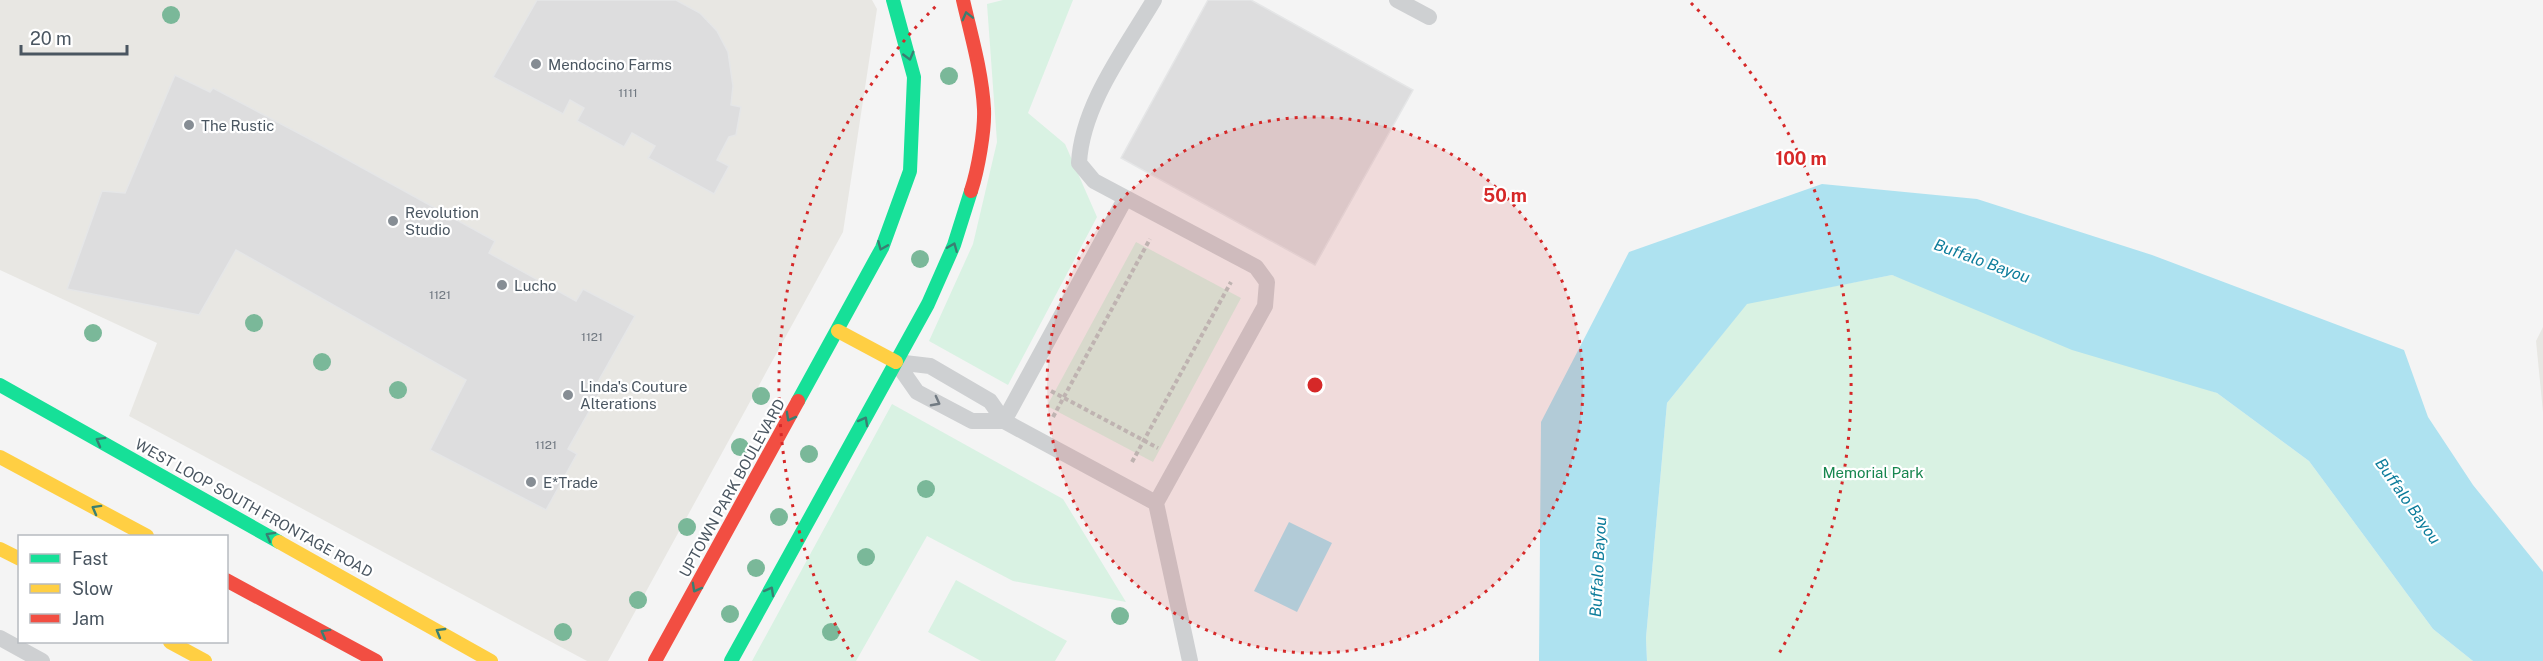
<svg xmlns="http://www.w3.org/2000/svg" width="2543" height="661" font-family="'Public Sans',sans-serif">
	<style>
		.commercial { fill: #e8e7e3 }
		.green { fill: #d9f2e3 }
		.water { fill: #aee2f0 }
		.building { fill: #ddddde; stroke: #e5e6e7; stroke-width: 1.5 }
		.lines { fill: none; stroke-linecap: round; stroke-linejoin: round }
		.path { stroke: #bcc7c4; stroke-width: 4; stroke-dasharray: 4.5 3; stroke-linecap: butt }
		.lane { stroke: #ced0d2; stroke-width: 16 }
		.fast { stroke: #16e098; stroke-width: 14 }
		.slow { stroke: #ffcf43; stroke-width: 14 }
		.jam { stroke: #f24e42; stroke-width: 14 }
		.tree { fill: #7ab899 }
		.oneway { stroke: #3a7f72 }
		.oneway2 { stroke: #727b83 }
		.ring { fill: none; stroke: #d62828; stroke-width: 3; stroke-dasharray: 3 6 }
		.poi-dot { fill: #868d94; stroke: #fff; stroke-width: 2 }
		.labels { text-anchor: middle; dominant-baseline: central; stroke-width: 4.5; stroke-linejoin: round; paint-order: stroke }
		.number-label { font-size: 12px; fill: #707881 }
		.poi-label { font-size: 15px; fill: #4a5661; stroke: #fff; text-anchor: start }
		.park-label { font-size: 15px; fill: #17864f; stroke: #fff }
		.street-label { font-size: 15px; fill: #4a5661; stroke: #fff }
		.water-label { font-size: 16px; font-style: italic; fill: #0c7c9b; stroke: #fff }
		.centre { fill: #d62828; stroke: #fff; stroke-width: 3 }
		.ring-label { font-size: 18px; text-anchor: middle; font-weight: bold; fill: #d62828; stroke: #fff; stroke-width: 4.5; stroke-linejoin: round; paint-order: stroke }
	</style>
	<rect width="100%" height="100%" fill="#f4f4f4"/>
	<path class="commercial" d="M0 0H872L877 9 843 232 608 661H587L129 416 157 343 0 270Z
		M2543 327V412L2536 341Z"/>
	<path class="green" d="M1003 0H1073L1028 113 1065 144 1097 217 1008 385 929 341 973 244 997 142 987 4Z
		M1136 242 1241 298 1153 462 1047 406Z
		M1892 275 2217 393 2309 461 2433 629 2473 661H1647L1646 638 1667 403 1747 303Z
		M892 404 1063 499 1126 602 1013 581 927 536 856 661H752Z
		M956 580 1067 641 1055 661H981L928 632Z"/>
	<path class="water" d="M1822 184 1977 199 2152 255 2404 350 2428 417 2473 485 2543 572V661H2473L2433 629 2309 461 2217 393 2072 350 1892 275 1747 304 1667 403 1646 638 1647 661H1539L1541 422 1629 252Z
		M1289 522 1332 543 1297 612 1254 591Z"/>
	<path class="building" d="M537 0H676L700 13 717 31 728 52 733 86 731 105 741 107 736 135 729 137 717 160 729 166 714 194 648 158 655 146 632 133 624 147 577 121 584 108 570 100 563 114 493 77Z
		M1208 0H1251L1413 90 1315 265 1121 158Z
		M175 75 210 92 213 88 321 145 495 241 489 253 576 301 583 289 635 316 598 382 604 385 568 449 577 454 546 510 430 450 466 380 236 250 199 315 67 289 102 191 125 193Z"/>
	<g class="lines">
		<path class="path" d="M1051 391 1158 448
			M1053 417 1150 239
			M1132 462 1231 282"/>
		<path class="lane" d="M1154 0C1125 49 1082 105 1079 163L1094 181 1256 267 1267 282 1265 306 1156 503 1190 661
			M1397 0 1429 17
			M896 362 930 366 990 401 1004 421 1156 503
			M896 362 917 392 972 421H1004
			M1004 421 1125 199
			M0 638 42 661"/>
		<path class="fast" d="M0 385 279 542
			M798 401 882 248 910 171 914 77 893 0
			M731 661 928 304 954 245 971 191"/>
		<path class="slow" d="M838 331 896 362
			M0 457 147 536
			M279 542 491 661
			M0 549 20 559
			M170 642 205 661"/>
		<path class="jam" d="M963 0C971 35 982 72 984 109 985 130 978 170 971 191
			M226 580 376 661
			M655 661 798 401"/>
	</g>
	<g class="tree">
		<circle cx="171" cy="15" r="9"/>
		<circle cx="949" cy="76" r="9"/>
		<circle cx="920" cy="259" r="9"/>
		<circle cx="254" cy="323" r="9"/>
		<circle cx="93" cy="333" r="9"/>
		<circle cx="322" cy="362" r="9"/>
		<circle cx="398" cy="390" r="9"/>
		<circle cx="761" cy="396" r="9"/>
		<circle cx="740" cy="447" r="9"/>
		<circle cx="809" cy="454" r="9"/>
		<circle cx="926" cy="489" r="9"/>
		<circle cx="779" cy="517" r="9"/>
		<circle cx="687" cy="527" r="9"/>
		<circle cx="866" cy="557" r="9"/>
		<circle cx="756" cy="568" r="9"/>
		<circle cx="638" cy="600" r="9"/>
		<circle cx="730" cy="614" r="9"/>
		<circle cx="1120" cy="616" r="9"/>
		<circle cx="563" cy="632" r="9"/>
		<circle cx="831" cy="632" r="9"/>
	</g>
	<defs><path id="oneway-chevron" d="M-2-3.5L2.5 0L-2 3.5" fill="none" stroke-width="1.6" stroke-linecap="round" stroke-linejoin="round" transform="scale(1.5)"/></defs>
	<g class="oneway">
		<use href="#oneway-chevron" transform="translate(967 16) rotate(-104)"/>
		<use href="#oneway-chevron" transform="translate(909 56) rotate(75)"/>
		<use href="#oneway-chevron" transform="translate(882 246) rotate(113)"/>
		<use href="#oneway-chevron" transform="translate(953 247) rotate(-68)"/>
		<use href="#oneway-chevron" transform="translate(790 417) rotate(119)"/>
		<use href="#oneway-chevron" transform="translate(864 421) rotate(-61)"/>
		<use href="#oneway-chevron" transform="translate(100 441) rotate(-151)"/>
		<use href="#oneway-chevron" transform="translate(96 509) rotate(-151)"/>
		<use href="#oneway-chevron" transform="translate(270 536) rotate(-151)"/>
		<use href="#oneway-chevron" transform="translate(696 588) rotate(119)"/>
		<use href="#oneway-chevron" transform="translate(770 591) rotate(-61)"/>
		<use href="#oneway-chevron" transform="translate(440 632) rotate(-150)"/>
		<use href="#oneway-chevron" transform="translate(325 633) rotate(-151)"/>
	</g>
	<use class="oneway2" href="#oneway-chevron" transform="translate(936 402) rotate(28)"/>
	<circle cx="1315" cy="385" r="268" fill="#d62828" fill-opacity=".12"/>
	<g class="ring">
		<circle cx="1315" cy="385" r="268"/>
		<path d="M853 657A536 536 0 0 1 939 3M1691 3A536 536 0 0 1 1777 657"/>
	</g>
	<g class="poi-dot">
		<circle cx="536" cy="64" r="6"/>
		<circle cx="189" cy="125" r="6"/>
		<circle cx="393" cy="221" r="6"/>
		<circle cx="502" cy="285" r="6"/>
		<circle cx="568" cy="395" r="6"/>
		<circle cx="531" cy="482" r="6"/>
	</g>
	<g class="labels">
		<g class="number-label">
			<text x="628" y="93">1111</text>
			<text x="440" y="295">1121</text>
			<text x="592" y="337">1121</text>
			<text x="546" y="445">1121</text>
		</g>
		<g class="poi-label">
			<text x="548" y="64">Mendocino Farms</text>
			<text x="201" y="125">The Rustic</text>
			<text x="405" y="212">Revolution<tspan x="405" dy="17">Studio</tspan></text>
			<text x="514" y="285">Lucho</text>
			<text x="580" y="386">Linda's Couture<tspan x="580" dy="17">Alterations</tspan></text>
			<text x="543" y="482">E*Trade</text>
		</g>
		<g class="park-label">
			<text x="1873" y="472">Memorial Park</text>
		</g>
		<g class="street-label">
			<text transform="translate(732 488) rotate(-61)">UPTOWN PARK BOULEVARD</text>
			<text transform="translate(254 508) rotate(29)">WEST LOOP SOUTH FRONTAGE ROAD</text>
		</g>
		<g class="water-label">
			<text transform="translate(1982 261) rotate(20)">Buffalo Bayou</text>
			<text transform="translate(2408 501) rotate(55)">Buffalo Bayou</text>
			<text transform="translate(1598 567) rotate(-87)">Buffalo Bayou</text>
		</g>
	</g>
	<circle cx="1315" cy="385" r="9" class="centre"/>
	<g class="ring-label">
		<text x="1801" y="165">100 m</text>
		<text x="1505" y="202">50 m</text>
	</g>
	<rect x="18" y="535" width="210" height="108" fill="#ffffff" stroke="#b7bbc0" stroke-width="1.5"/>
	<rect x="30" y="554" width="30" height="9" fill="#16e098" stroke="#b7bbc0" stroke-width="1.5"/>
	<text x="72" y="565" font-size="18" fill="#4a5661">Fast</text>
	<rect x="30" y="584" width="30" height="9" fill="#ffcf43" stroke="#b7bbc0" stroke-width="1.5"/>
	<text x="72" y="595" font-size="18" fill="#4a5661">Slow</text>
	<rect x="30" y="614" width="30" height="9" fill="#f24e42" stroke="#b7bbc0" stroke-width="1.5"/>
	<text x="72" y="625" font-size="18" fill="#4a5661">Jam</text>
	<path d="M21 45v9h106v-9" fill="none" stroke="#4a5661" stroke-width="3"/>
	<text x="30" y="45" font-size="18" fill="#4a5661" stroke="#ffffff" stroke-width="4.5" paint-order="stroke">20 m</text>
</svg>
